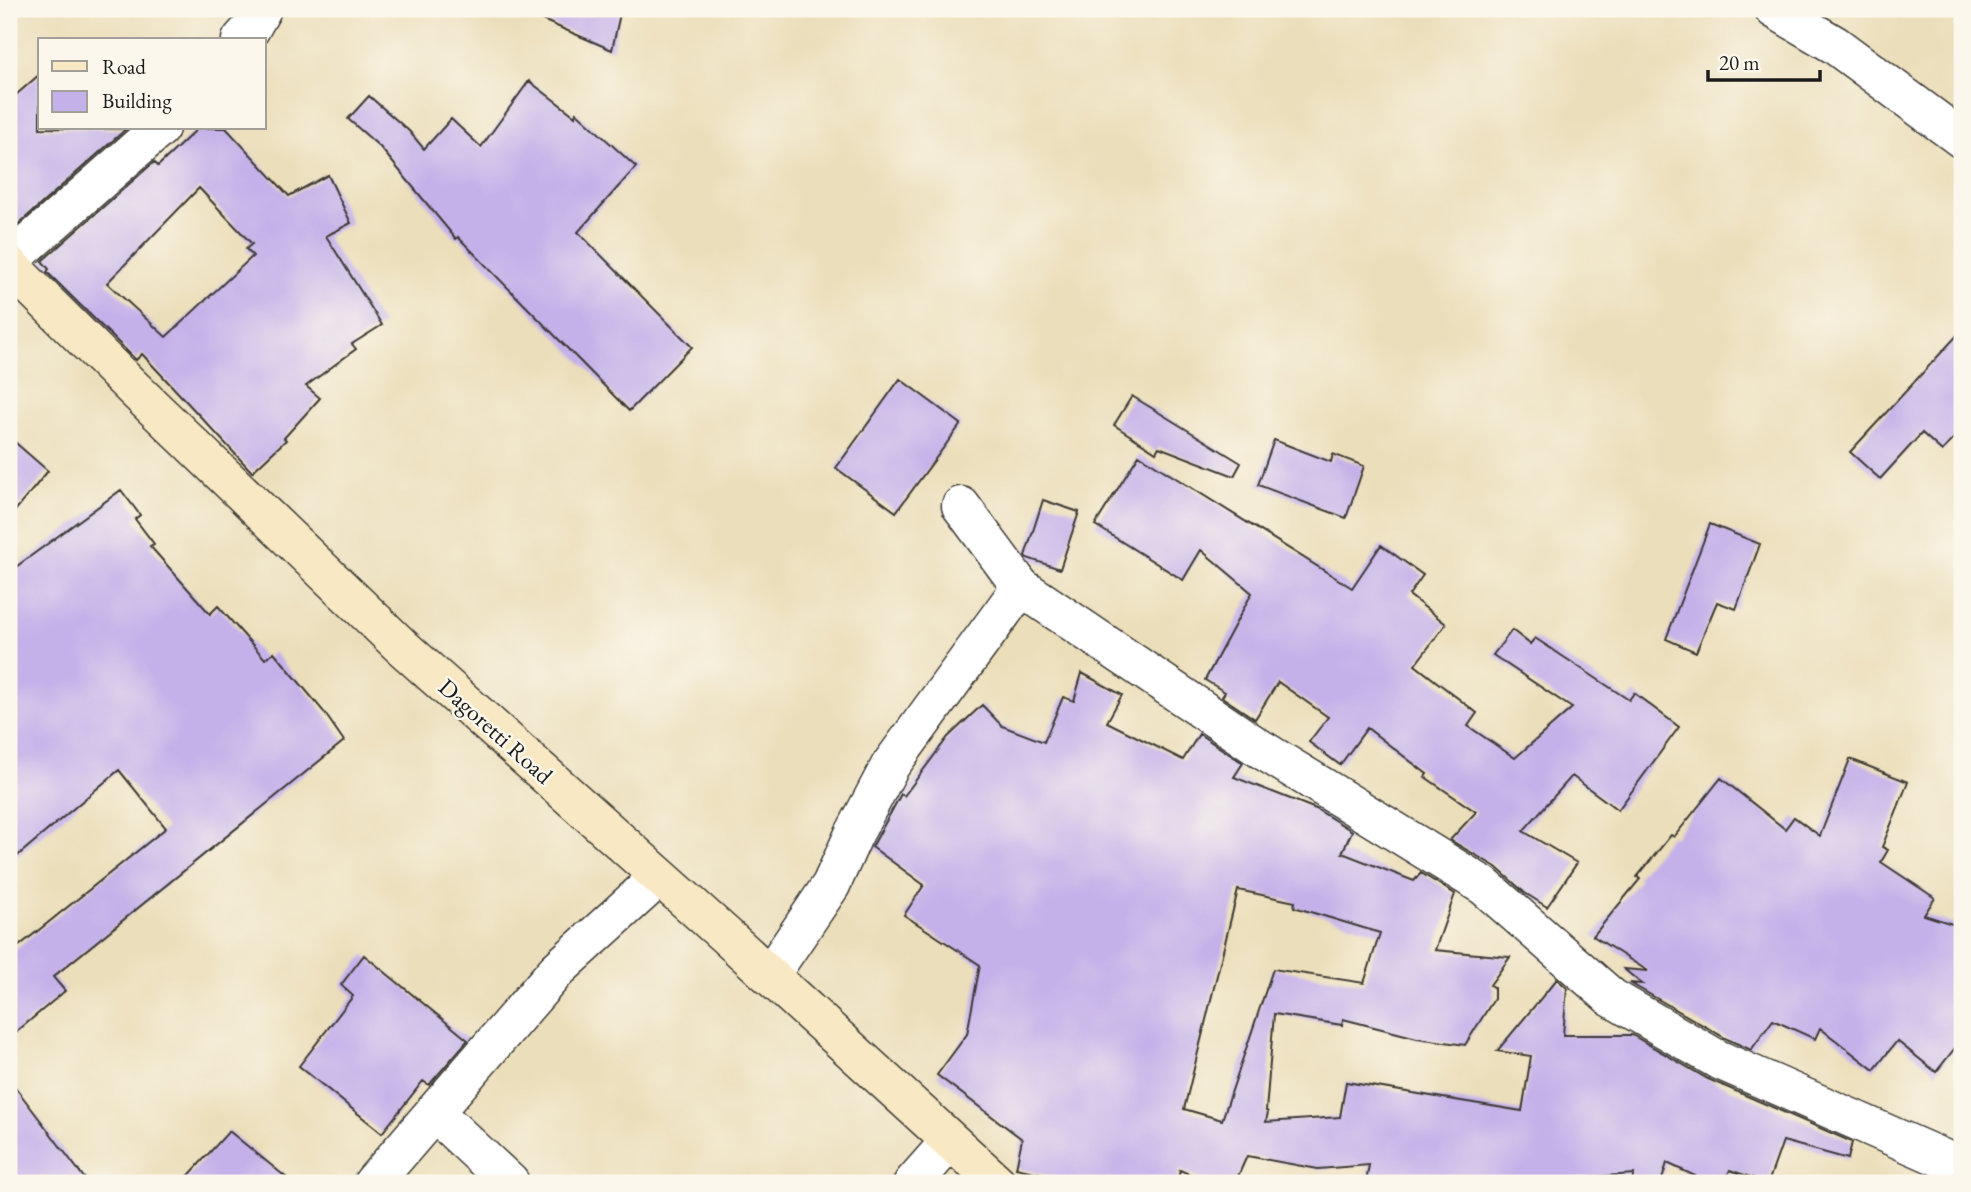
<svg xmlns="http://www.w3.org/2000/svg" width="1971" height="1192" font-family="'EB Garamond',serif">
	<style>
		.building { fill: #c4b1e9; fill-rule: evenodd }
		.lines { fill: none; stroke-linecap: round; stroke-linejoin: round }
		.street-casing { stroke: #3b3934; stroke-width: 41 }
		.secondary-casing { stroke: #3b3934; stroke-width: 41 }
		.street { stroke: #fff; stroke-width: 38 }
		.secondary { stroke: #f8e8c3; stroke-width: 38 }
		.labels { text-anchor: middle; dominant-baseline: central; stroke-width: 5; stroke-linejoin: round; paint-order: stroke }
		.street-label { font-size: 24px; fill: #1c1c1c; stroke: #fbf7ec }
	</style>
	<rect width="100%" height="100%" fill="#fbf7ec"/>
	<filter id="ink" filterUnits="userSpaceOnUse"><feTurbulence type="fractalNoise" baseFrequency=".0143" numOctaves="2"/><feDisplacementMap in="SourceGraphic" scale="14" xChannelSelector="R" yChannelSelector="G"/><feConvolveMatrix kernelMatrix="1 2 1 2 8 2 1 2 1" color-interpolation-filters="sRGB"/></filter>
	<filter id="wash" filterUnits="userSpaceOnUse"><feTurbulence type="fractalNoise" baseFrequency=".00686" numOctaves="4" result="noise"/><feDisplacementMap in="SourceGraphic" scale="28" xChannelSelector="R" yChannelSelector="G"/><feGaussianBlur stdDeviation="1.57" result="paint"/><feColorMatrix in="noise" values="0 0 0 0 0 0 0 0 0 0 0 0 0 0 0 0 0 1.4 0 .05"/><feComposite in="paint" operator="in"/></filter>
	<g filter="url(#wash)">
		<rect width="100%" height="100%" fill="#ebdeba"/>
		<g id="blocks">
			<path class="building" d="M517 9H621L612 50Z
				M40 74V128L126 129 14 228 9 222V101Z
				M529 81 575 116 576 112 636 167 578 232 692 347 629 411 458 237 456 239 380 147 348 119 369 96 409 131 424 149 451 119 481 147Z
				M198 128H226L289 196 328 175 351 223 326 236 382 325 352 344 356 349 306 386 320 398 284 438 286 440 252 472 142 354 136 360 47 272 49 269 42 261 154 162 158 166ZM199 188 252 244 246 249 253 256 166 337 107 283Z
				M1962 330V429L1942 451 1922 433 1880 479 1850 452Z
				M900 379 961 424 896 512 836 468Z
				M1132 396 1241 463 1234 476 1159 447 1156 452 1114 425Z
				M9 437 48 471 9 518Z
				M1274 440 1331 462 1333 454 1364 466 1346 518 1258 485Z
				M1139 455 1352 588 1381 545 1423 575 1409 595 1446 624 1415 665 1477 713 1468 726 1515 758 1572 708 1493 655 1512 630 1530 644 1535 638 1629 700 1634 693 1679 727 1618 810 1572 776 1523 831 1577 863 1547 907 1525 893 1496 867 1450 840 1476 812 1425 777 1427 774 1367 728 1340 765 1309 742 1328 717 1278 682 1255 719 1222 697 1225 692 1205 680 1252 593 1201 550 1183 580 1095 525Z
				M121 490 140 515 135 519 154 544 150 546 210 614 218 606 265 659 274 652 324 712 344 741 53 977 65 991 9 1038V954L166 828 119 770 9 863V572Z
				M1043 500 1079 512 1060 569 1027 558 1025 556Z
				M1710 524 1760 544 1736 609 1717 602 1696 652 1666 639Z
				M1082 673 1122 695 1107 722 1183 760 1199 734 1243 763 1234 777 1316 809 1352 831 1342 853 1414 881 1421 873 1455 894 1435 950 1510 957 1490 985 1494 988V999L1465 1045 1417 1038 1343 1019 1342 1025 1274 1014 1266 1111 1268 1112 1266 1122 1340 1117 1346 1082 1522 1111 1531 1056 1497 1051 1557 979 1567 988 1563 1035H1632L1708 1079 1852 1142 1848 1159 1783 1141 1768 1183 1730 1170 1724 1183H1710L1667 1163 1661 1183H1631L1634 1174 1544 1180V1183H1366L1369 1165 1318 1169 1247 1156 1235 1183H1209L1180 1170 1177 1183H1057L1060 1178 1016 1168 1022 1139 937 1075 967 1034 980 965 904 915 924 885 872 847 901 794 904 796 948 737 982 705 1002 726 1044 742 1063 697 1074 701ZM1238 890 1295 902 1294 907 1380 933 1364 983 1273 969 1222 1120 1184 1109Z
				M1850 759 1908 782 1882 847 1888 850 1881 862 1935 898 1924 915 1962 927V1039L1936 1072 1897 1041 1874 1070 1820 1028 1815 1039 1773 1020 1751 1050 1727 1039 1630 983 1642 984 1624 969 1648 971 1593 936 1640 879 1637 877 1671 835 1674 837 1721 778 1785 829 1794 817 1820 836Z
				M364 955 468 1040 429 1085 423 1081 382 1133 299 1066 353 996 341 985Z
				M9 1079 88 1183H9Z
				M229 1131 293 1183H182Z"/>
		</g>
	</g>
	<g filter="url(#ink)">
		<use href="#blocks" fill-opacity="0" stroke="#3b3934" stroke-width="2"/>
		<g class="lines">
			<defs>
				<path id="street" d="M1774 9 1835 45 1962 139
					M241 40 250 30 262 9
					M9 261 160 128
					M961 506 1021 587 1256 746 1484 886 1612 998 1717 1059 1962 1167
					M770 975 831 885 854 834 890 766 1021 587
					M434 1112 510 1183
					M373 1183 557 970 659 877
					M913 1183 950 1141"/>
				<path id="secondary" d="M9 265 132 387 401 646 724 934 997 1183"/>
			</defs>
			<use href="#street" class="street-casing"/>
			<use href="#secondary" class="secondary-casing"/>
			<use href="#street" class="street"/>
			<use href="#secondary" class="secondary"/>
		</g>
	</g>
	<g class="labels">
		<g class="street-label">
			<text transform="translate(496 731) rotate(42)">Dagoretti Road</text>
		</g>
	</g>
	<rect width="1971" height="1192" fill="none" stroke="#fbf7ec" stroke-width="35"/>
	<rect x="38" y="38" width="228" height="91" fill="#fbf7ec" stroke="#a29f99" stroke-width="2"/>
	<rect x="52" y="61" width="35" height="10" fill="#f8e8c3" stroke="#a29f99" stroke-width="2"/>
	<text x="102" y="74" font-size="21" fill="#1c1c1c">Road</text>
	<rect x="52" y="91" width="35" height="21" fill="#c4b1e9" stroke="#a29f99" stroke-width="2"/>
	<text x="102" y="108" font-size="21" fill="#1c1c1c">Building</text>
	<path d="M1708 70v10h112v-10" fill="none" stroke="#1c1c1c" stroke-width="3.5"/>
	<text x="1719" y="70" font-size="21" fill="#1c1c1c" stroke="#fbf7ec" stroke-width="5" paint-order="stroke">20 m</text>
</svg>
